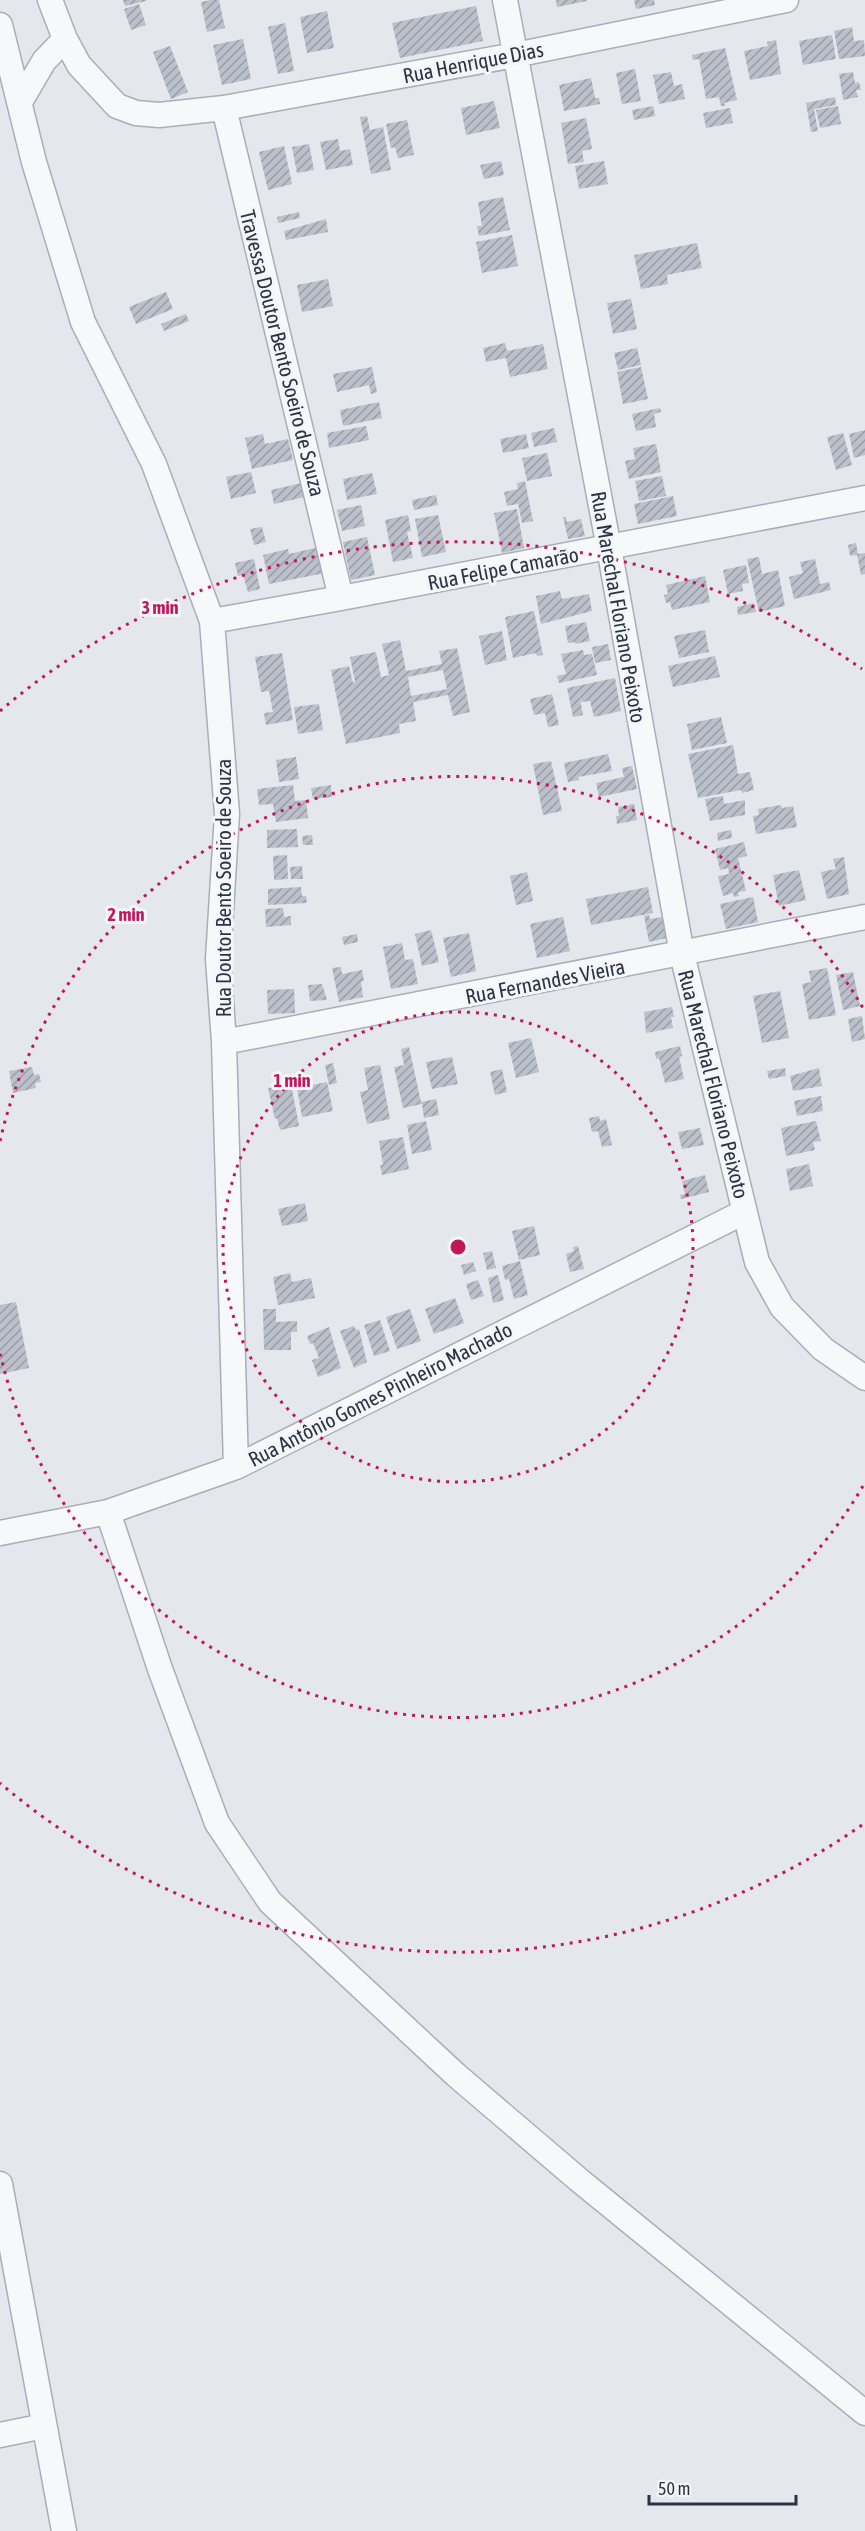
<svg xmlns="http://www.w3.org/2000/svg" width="865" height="2531" font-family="'Asap Condensed',sans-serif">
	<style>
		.building { fill: url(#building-hatch); fill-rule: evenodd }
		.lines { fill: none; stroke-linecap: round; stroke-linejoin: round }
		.minor-casing { stroke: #a9aeb7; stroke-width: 27 }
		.minor { stroke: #f7f8fa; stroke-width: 24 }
		.ring { fill: none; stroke: #c2185b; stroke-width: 3; stroke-dasharray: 3 6 }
		.labels { text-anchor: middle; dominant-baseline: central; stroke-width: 6; stroke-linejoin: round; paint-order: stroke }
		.street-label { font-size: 21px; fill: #2b3445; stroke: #f4f6f9 }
		.centre { fill: #c2185b; stroke: #f4f6f9; stroke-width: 3 }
		.ring-label { font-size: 18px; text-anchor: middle; font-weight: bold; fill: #c2185b; stroke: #f4f6f9; stroke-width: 6; stroke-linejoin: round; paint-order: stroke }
	</style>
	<defs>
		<pattern id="building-hatch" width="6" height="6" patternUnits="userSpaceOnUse" patternTransform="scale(1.5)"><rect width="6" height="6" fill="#bbc0ca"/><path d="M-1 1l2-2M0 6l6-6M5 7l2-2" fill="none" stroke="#989da6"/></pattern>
	</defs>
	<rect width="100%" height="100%" fill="#e4e7ec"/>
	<path class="building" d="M123 0H146V1L125 6Z
		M211 0H219L225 28 207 32 201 2Z
		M556 0H587V1L557 7Z
		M634 0H654L655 5 636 9Z
		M139 4 146 25 131 30 124 9Z
		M476 6 483 41 400 58 392 23Z
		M327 11 334 48 307 53 300 17Z
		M285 23 294 71 278 74 268 27Z
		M852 27 854 41 864 40 865 56 839 59 834 31Z
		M832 35 836 59 803 65 799 41Z
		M243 39 251 79 222 85 213 45Z
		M776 40 781 74 750 80 744 51 768 46 767 42Z
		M170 46 188 92 171 99 153 52Z
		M725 48 737 100 724 103 725 106H721L719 97 706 99 699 59 693 60 692 55Z
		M635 69 641 101 622 104 616 73Z
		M671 72 674 86 682 84 685 99 659 104 653 75Z
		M853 72 855 83 859 82 861 90H856L858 97 843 100 839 74Z
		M591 78 595 98H599L600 104 564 111 559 85Z
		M835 97 836 105 814 109 818 131 811 132 806 103Z
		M494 101 500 128 466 135 461 108Z
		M653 106 655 116 634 120 632 110Z
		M838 106 841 124 820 128 816 110Z
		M730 108 733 123 706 128 703 113Z
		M367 116 370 130 383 127 391 170 371 174 360 117Z
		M586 118 592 149 582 151 584 162 568 164 561 123Z
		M407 120 414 155 398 158 395 147 391 148 386 124Z
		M338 139 340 151 350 149 353 165 326 170 320 142Z
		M309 144 314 170 297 173 292 147Z
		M284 146 292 184 268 190 259 152Z
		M501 161 504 175 484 179 480 165Z
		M604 161 608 184 579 189 575 166Z
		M503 197 510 230 479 236 477 226H482L478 202Z
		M299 212 300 218 278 223 277 217Z
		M326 219 328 232 286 240 284 231Z
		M512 235 518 266 482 273 476 242Z
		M697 243 702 268 667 275 668 284 641 289 634 255Z
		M328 279 333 306 302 312 297 285Z
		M166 292 173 309 136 324 129 307Z
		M631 299 637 329 613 334 607 303Z
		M186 314 189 321 164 331 161 324Z
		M505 343 507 351 543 344 548 369 510 377 506 358 486 362 483 348Z
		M637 348 641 365 618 370 614 353Z
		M372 367 377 392 371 394 369 385 337 392 333 374Z
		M641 367 648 399 623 404 617 372Z
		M379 402 382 418 343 426 340 410Z
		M660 408 661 412 654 414 656 427 636 431 632 414Z
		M366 426 369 440 329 448 327 433Z
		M554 428 557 442 534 447 531 433Z
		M865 430V455L854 458 849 434Z
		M843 433 852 465 836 470 827 437Z
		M263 434 265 444 288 439 293 460 252 469 245 438Z
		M526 434 529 448 503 453 500 439Z
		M656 444 661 472 629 479 625 461 635 459 633 448Z
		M547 453 552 476 527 481 522 458Z
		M251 472 256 493 231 499 226 477Z
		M372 473 377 494 347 500 343 479Z
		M662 476 666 496 639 501 635 481Z
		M525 481 533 521 522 523 518 504 507 506 504 492 518 489 517 483Z
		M306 482 309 496 274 504 271 490Z
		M436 495 438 505 414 510 412 500Z
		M673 496 677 516 638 524 634 504Z
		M361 505 365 526 342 531 337 510Z
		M517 509 524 548 502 553 494 513Z
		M408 515 411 531 407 532 413 558 393 562 385 520Z
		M438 515 446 552 422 557 415 519Z
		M563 517H566L567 522 581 519 585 536 568 539Z
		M262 527 266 542 254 545 250 529Z
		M367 537 375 575 351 580 343 542Z
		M856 543 858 554 865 553V574L861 575 857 555 850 556 848 545Z
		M319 547 325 573 269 584 263 555 288 549 289 554Z
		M759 557 762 574 778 570 785 606 759 612 747 559Z
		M254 559 260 589 248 592 243 575 238 576 235 563Z
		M815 559 820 584 829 582 831 590 794 599 789 577 803 573 800 562Z
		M746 565 749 583 742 584 743 591 728 594 723 570Z
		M705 576 710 602 672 610 670 602 666 603 664 595 668 594 666 585Z
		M560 591 562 599 589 594 592 611 541 624 536 596Z
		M754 603 756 612 738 615 737 607Z
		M534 611 543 655 537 656 536 653 513 658 505 617Z
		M586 622 590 641 575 644V642L568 643 565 626Z
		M705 630 709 652 679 658 674 636Z
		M502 631 507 660 485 665 479 636Z
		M400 640 406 671 442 664 439 651 457 648 470 712 453 716 448 695 413 702 416 721 399 724 400 733 346 744 331 670 349 666 353 683 355 682 350 657 376 652 381 677 389 675 382 644ZM443 670 447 689 411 696 408 677Z
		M608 644 611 660 595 663 592 647Z
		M583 650 584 655 592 654 597 675 559 683 557 676 566 674 561 654Z
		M282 653 293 720 266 725 264 713 273 712 269 691 261 692 255 657Z
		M715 656 720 677 673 687 668 666Z
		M615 678 621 711 594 717 590 701 581 702 578 688 583 715 573 717 567 688Z
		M552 694 559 725 548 727 545 713 534 715 530 699Z
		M319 704 323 730 298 734 294 707Z
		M721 717 727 743 692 750 687 724Z
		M733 745 738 774 750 772 754 790 742 793 741 790 698 798 688 754Z
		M608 754 612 771 578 777 579 780 568 782 564 763Z
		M296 757 299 779 279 782 276 760Z
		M551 761 562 811 543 815 533 764Z
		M632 766 637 789 599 797 596 783 624 777 622 768Z
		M293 785 295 801 306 800 308 818 276 822 273 804 259 805 257 789Z
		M331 785 332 797 313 799 311 788Z
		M723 796 724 804 745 800V815L710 821 705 799Z
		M634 804 637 820 617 824 616 816H619L618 807Z
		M781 805 782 808 793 806 797 827 756 834 753 816 759 815 758 809Z
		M297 829 298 847 267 848V830Z
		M731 830 732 838 718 841 717 833Z
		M312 835 313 845H303L302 836Z
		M744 842 747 856 738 858 746 891 738 892 739 896 734 897 733 893 723 896 718 876 729 874 728 868 720 870 715 849Z
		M287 855 288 879 274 880 273 856Z
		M844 857 849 894 827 899 821 872 836 869 833 859Z
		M302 866 303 879H291L290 867Z
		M799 870 806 900 779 906 773 875Z
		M527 872 533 901 516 905 510 876Z
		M301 887 302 896H306L307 903 268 905V889Z
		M648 887 653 913 591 925 586 899Z
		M753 897 758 922 726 929 720 904Z
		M283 908 284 917 291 916V925L266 927 265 909Z
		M649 915 650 919 663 917 667 938 649 942 644 916Z
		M563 917 570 951 537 958 530 924Z
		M431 930 439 962 422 966 415 934Z
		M469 933 476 971 451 977 443 938Z
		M357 934 358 942 344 945 342 937Z
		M402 943 405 960 413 959 418 984 391 989 383 947Z
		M341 967 342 974 362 970 364 981 361 982 363 997 339 1002 332 968Z
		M827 968 836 1015 809 1020 802 984 811 982 809 971Z
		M853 972 860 1006 843 1010 836 975Z
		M322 984 327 1000 310 1001 308 985Z
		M294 989 295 1013 268 1014 267 990Z
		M780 991 789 1038 762 1043 753 996Z
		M672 1007 674 1017H671L673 1028 646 1033 644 1012Z
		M862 1016 865 1039 852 1042 848 1019Z
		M531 1038 539 1072 516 1078 508 1043Z
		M680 1046 682 1056 679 1057 684 1079 665 1083 659 1058 656 1059 655 1052Z
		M409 1047 421 1102 436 1099 439 1115 424 1118 422 1104 403 1108 394 1067 404 1065 401 1049Z
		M452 1057 458 1084 432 1089 426 1062Z
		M333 1063 337 1083 329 1085 325 1065Z
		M380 1065 390 1119 367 1124 360 1092 368 1090 364 1068Z
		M32 1067 34 1075 39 1074 41 1082 35 1083 36 1088 13 1093 9 1071Z
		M785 1068 786 1076 769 1079 767 1071Z
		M819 1068 822 1086 793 1091 790 1076Z
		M502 1069 507 1092 495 1095 490 1072Z
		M327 1082 333 1111 302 1117 297 1088Z
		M291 1084 299 1126 280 1130 277 1118 275 1119 268 1088Z
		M821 1096 823 1111 797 1116 794 1101Z
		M599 1116 600 1121 606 1119 612 1145 602 1147 598 1131 592 1132 589 1118Z
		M426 1121 432 1150 412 1154 407 1125Z
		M816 1121 821 1141 813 1142 815 1150 786 1156 781 1128Z
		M700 1128 704 1145 682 1149 678 1132Z
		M403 1137 409 1169 382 1175 380 1165H383L379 1141Z
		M809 1164 813 1186 790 1191 786 1169Z
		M705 1175 709 1192 681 1199 680 1195 685 1194 682 1181Z
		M305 1203 308 1221 282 1226 278 1209Z
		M534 1226 540 1255 519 1260 512 1231Z
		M578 1246 584 1269 570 1272 566 1254 574 1251 573 1247Z
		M492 1251 496 1268 487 1270 483 1253Z
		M520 1261 528 1295 514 1299 509 1279 505 1280 502 1266Z
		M473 1262 476 1271 464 1275 461 1265Z
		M290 1273 292 1282 311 1278 315 1298 278 1305 273 1277Z
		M498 1275 504 1300 493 1303 488 1278Z
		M478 1280 484 1296 471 1300 466 1284Z
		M455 1298 464 1323 434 1334 425 1309Z
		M16 1302 29 1368 0 1374V1305Z
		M263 1309H276V1322L297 1321V1332H291V1350H264Z
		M410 1309 421 1341 397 1349 386 1317Z
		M380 1320 390 1351 374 1356 364 1325Z
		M354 1326 356 1330 359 1329 367 1362 354 1368 340 1331Z
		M329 1327 341 1368 318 1377 312 1360 319 1358 313 1343 310 1344 307 1336Z"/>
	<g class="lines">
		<defs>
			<path id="minor" d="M50 0 65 39 79 65 117 106 136 113 159 115 224 108 515 55 786 0
				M505 0 609 548 682 954 757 1262 782 1307 823 1349 865 1378
				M0 25 34 162 83 322 154 464 212 621 227 814 218 959 224 1042 236 1467
				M20 102 44 61 65 39
				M224 108 341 598
				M212 621 341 598 865 498
				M224 1042 865 917
				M108 1512 160 1669 217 1823 270 1902 456 2075 579 2180 865 2413
				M0 1533 108 1512 236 1467 744 1212
				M0 2184 64 2531
				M0 2435 44 2426"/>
		</defs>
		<use href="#minor" class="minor-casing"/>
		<use href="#minor" class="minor"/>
	</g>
	<g class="ring">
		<circle cx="458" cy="1247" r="235"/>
		<path d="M863 1486A470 470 0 0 1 0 1353M0 1141A470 470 0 0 1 863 1008"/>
		<path d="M862 1825A705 705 0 0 1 0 1783M0 711A705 705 0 0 1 862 669"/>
	</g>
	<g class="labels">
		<g class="street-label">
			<text transform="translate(473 62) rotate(-11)">Rua Henrique Dias</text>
			<text transform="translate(283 353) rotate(76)">Travessa Doutor Bento Soeiro de Souza</text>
			<text transform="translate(503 568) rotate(-11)">Rua Felipe Camarão</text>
			<text transform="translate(619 607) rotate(80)">Rua Marechal Floriano Peixoto</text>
			<text transform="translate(223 888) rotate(-90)">Rua Doutor Bento Soeiro de Souza</text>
			<text transform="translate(545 981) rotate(-11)">Rua Fernandes Vieira</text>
			<text transform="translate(714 1084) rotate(76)">Rua Marechal Floriano Peixoto</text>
			<text transform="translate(380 1394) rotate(-27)">Rua Antônio Gomes Pinheiro Machado</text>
		</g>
	</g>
	<circle cx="458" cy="1247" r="9" class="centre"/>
	<g class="ring-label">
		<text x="160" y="614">3 min</text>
		<text x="126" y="921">2 min</text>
		<text x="292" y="1087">1 min</text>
	</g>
	<path d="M649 2495v9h147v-9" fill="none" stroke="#2b3445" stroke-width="3"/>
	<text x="658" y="2495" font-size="18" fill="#2b3445" stroke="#f4f6f9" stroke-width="4.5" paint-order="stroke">50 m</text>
</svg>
